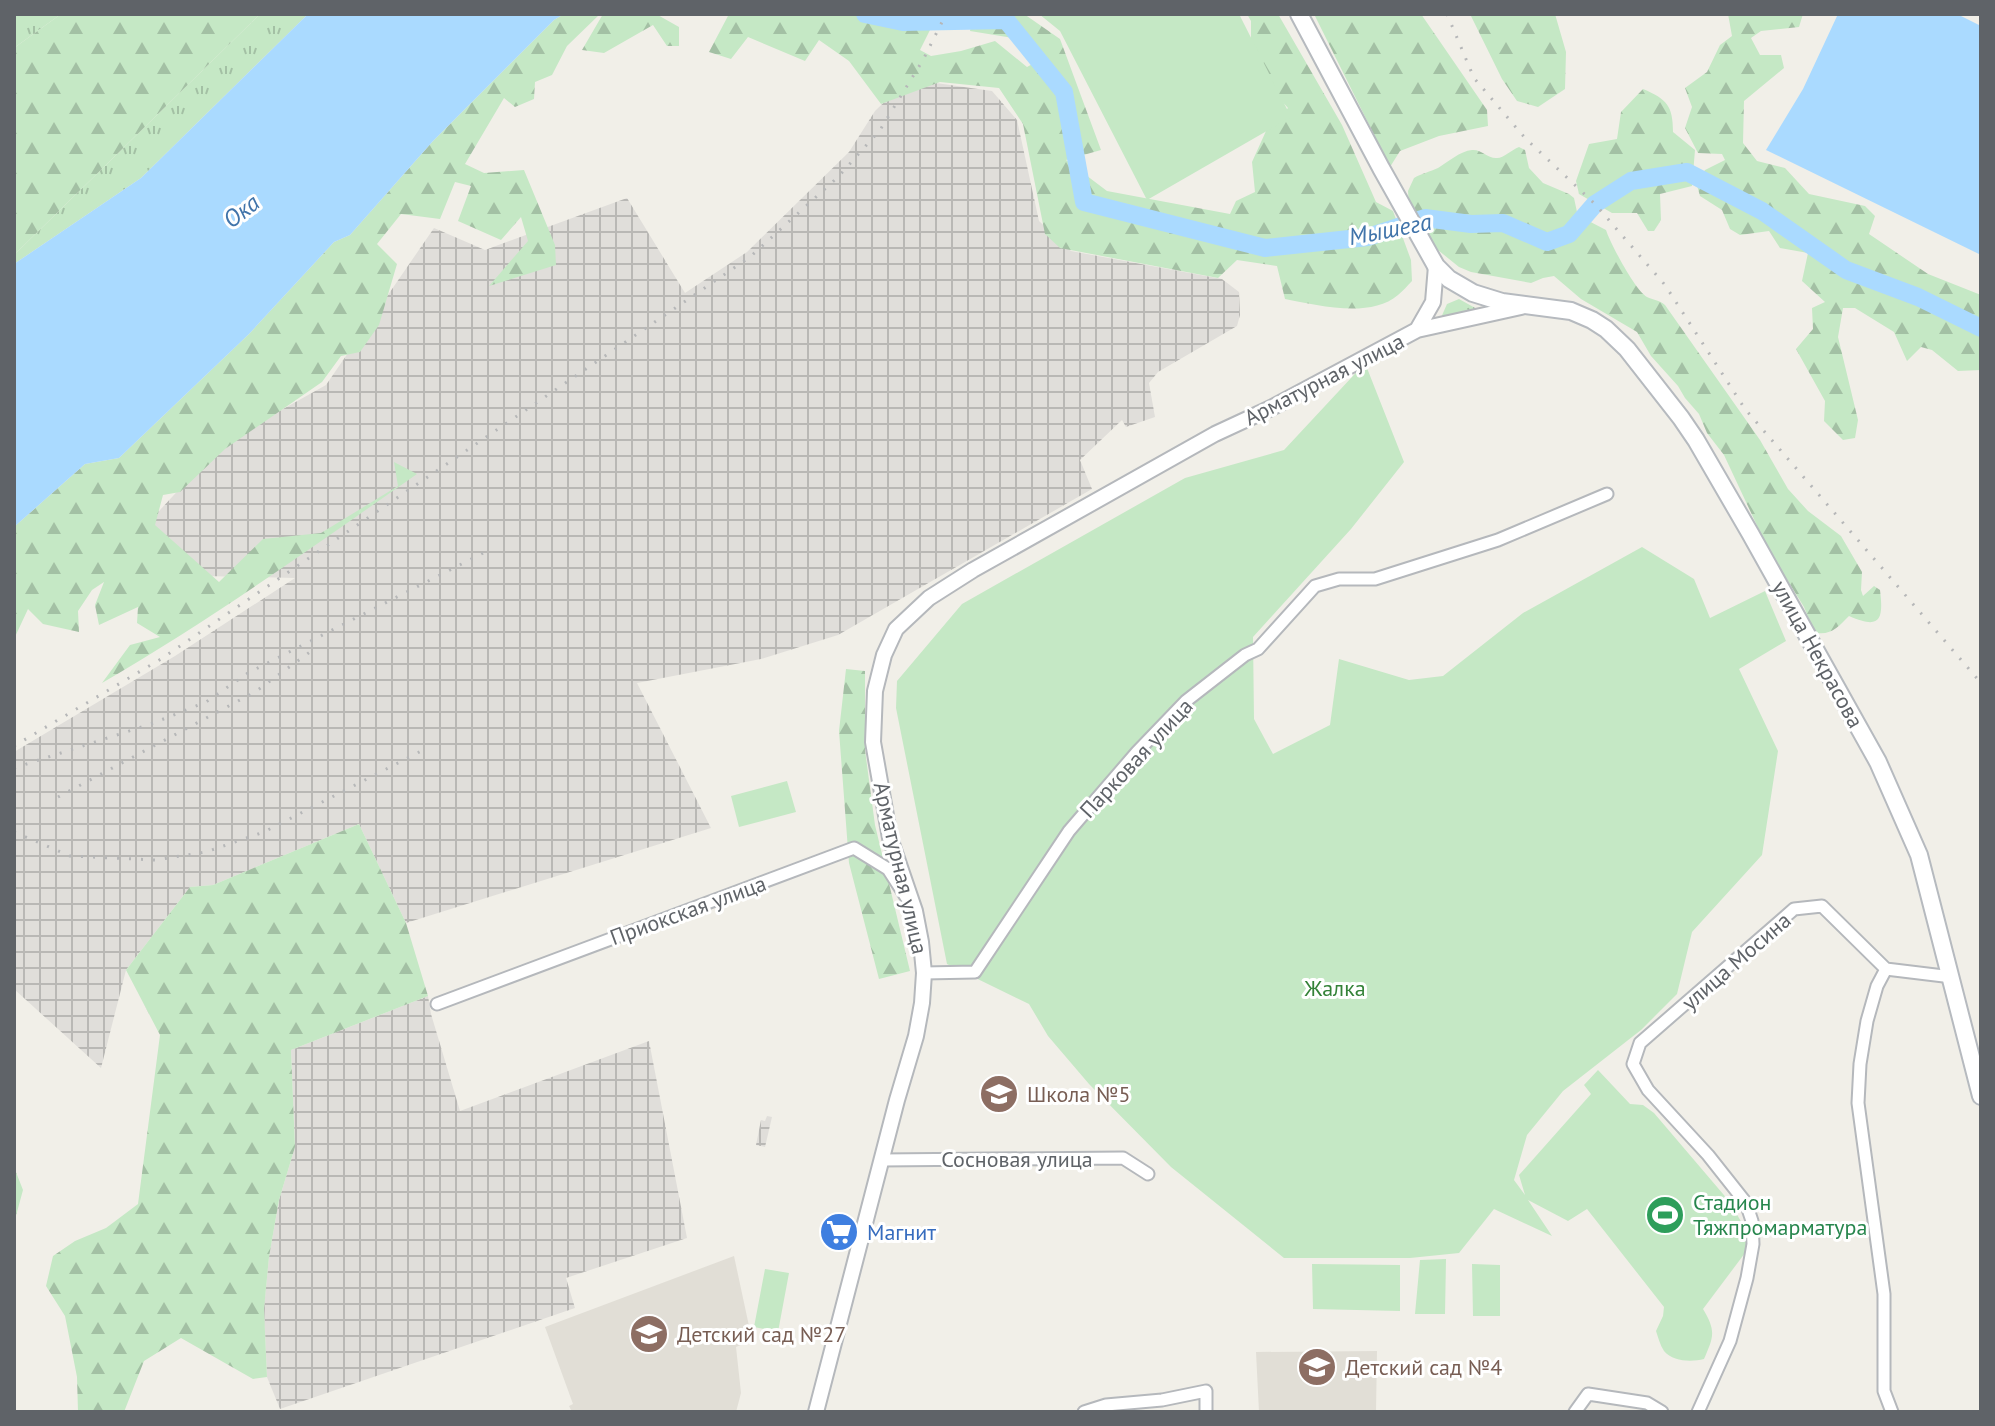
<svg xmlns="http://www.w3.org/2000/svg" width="1995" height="1426" font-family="'PT Sans',sans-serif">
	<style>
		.industrial { fill: url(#industrial-grid) }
		.education { fill: #e1ded6 }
		.grass { fill: url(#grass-tufts) }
		.forest { fill: url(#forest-firs) }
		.park { fill: #c5e8c5 }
		.water { fill: #aadaff }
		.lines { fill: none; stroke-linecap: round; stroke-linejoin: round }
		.river { stroke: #aadaff; stroke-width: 18 }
		.minor-casing { stroke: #b5b8bc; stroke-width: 15 }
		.tertiary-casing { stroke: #b5b8bc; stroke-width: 18 }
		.secondary-casing { stroke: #b6babf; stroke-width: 20 }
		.minor { stroke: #fff; stroke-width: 11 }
		.tertiary { stroke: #fff; stroke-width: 14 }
		.secondary { stroke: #fff; stroke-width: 16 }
		.rail { stroke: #b6b7b8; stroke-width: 3; stroke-dasharray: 2 10; stroke-linecap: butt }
		.labels { text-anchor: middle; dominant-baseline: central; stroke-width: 6; stroke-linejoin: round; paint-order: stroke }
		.street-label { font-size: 22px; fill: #5f6368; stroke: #fff }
		.park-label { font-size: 22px; fill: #348238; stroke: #fff }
		.education-label { font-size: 22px; fill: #785e54; stroke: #fff; text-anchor: start }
		.leisure-label { font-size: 22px; fill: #27864d; stroke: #fff; text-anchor: start }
		.shop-label { font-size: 22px; fill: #366cbe; stroke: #fff; text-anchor: start }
		.water-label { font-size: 24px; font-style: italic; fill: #4174aa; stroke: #fff }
	</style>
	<defs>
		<pattern id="industrial-grid" width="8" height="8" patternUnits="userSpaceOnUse" patternTransform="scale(2)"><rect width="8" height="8" fill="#e0deda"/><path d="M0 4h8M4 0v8" fill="none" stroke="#b9b8b5"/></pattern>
		<pattern id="grass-tufts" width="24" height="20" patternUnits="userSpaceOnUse" patternTransform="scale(2)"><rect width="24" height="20" fill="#c5e8c5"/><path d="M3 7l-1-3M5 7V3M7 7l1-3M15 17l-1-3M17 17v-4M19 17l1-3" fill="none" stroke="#a3c0a4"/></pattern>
		<pattern id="forest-firs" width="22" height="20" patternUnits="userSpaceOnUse" patternTransform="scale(2)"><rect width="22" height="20" fill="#c5e8c5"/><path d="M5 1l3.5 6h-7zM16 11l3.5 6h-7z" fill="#a3c0a4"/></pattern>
	</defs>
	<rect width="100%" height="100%" fill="#f1efe8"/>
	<path class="industrial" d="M908 79 992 91 1017 120 1039 221 1071 251 1222 279 1239 292 1240 315 1237 326 1158 372 1149 383 1155 417 1126 427 1122 420 1080 460 1092 489 838 635 761 659 637 683 711 828 406 923 359 824 213 885 190 887 126 970 101 1068 14 989V752L175 656 295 578 205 576 148 523 222 443 326 385 434 228 485 250 627 198 685 293 747 252 849 152 875 111Z
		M428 996 431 1014 460 1111 649 1041 687 1238 566 1278 575 1308 280 1409 267 1377 264 1308 269 1257 279 1200 295 1147 291 1050Z
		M767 1116 772 1117 765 1147 756 1145 761 1120 765 1121Z"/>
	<path class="education" d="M734 1256 752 1340 736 1347 741 1393 736 1412H572L569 1406 573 1404 545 1327Z
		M1377 1351 1376 1412H1259L1256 1352Z"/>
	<path class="grass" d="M14 14H61L14 48Z
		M260 14H308L141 178 14 264V255Z
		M1459 299 1477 309 1440 320 1447 304Z"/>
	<path class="forest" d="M61 14H260L14 255V48Z
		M564 14H600L567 46 552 75 535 82 534 99 515 107 504 98 465 164 484 173 524 170 555 245 556 265 489 286 528 241 521 217 501 240 458 221 471 186 455 182 440 219 401 214 377 244 397 264 379 325 360 352 341 356 322 382 225 449 180 492 163 495 155 525 219 582 263 539 321 533 398 486 394 462 417 474C314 546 211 620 102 683L130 645 160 637 137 623 138 607 99 625 95 605 104 582 92 590 78 611 79 632 43 624 28 609 14 639V527L85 464 119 458 249 334 334 242 350 235 433 141 554 20Z
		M603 14H656L679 27V46H667L653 25 604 53 582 50Z
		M729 14H938L920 50 931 56 961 51 995 41 1027 67 1038 61 1013 38 970 31 974 14H1024L1060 39 1101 150 1066 160 1107 191 1230 214 1236 201 1255 192 1252 162 1266 131 1288 108 1251 67V21L1247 14H1278L1342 125 1376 202 1393 211 1411 260 1412 281C1407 286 1403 291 1398 295 1370 319 1317 305 1285 299L1277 266 1237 260 1218 278 1060 248 1045 234 1023 124 999 88 940 82 881 104 849 61 819 40 805 61 748 37 731 59 709 52Z
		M1314 14H1421L1487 110 1488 126 1439 136 1400 151 1390 167Z
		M1470 14H1555L1566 52 1565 89 1538 107 1517 101 1502 79Z
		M1728 14H1803L1799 27 1761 31 1751 38 1760 55H1781L1784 68 1744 101 1743 143 1757 161 1785 168 1809 194 1865 206 1875 216 1869 234 1928 274 1981 295V370L1958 371 1932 350 1921 347 1907 361 1894 332 1855 308H1843L1838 337 1858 420 1855 438 1843 440 1824 421 1825 401 1796 349 1813 329 1812 308 1825 302 1802 281 1808 253 1780 248 1769 231 1740 235 1730 229 1722 210 1700 196 1696 182 1705 170 1725 160 1722 154 1698 153 1685 128 1692 107 1685 88 1707 72 1720 45 1732 36Z
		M1643 89C1667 99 1673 106 1673 132L1695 150 1692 186 1660 194 1661 220 1654 231H1648L1637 213H1612L1579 194 1576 181 1589 144 1617 139 1621 112Z
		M1519 147 1525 150 1529 168 1543 183 1569 194 1574 198 1577 212 1581 217 1606 230C1610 243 1635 290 1647 297 1653 300 1659 300 1665 305L1760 440 1788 489 1808 511 1841 536 1862 572 1861 590 1863 596 1874 586 1880 590C1884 622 1879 629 1849 616 1839 626 1832 635 1817 633L1812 627 1804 607 1768 549 1724 455 1707 433 1699 414 1685 398 1678 386 1651 356 1637 332 1581 299 1554 276 1543 278 1531 283 1471 272 1459 267 1428 242 1409 205 1408 191 1414 178C1422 173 1430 172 1438 168 1448 162 1460 151 1472 150 1481 149 1487 158 1496 158 1503 159 1511 150 1519 147Z
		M846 669 865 671V750L875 825 910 971 879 979 849 863 839 731Z
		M359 824 406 923 428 996 291 1050 295 1147 279 1200 269 1257 264 1309 267 1377 253 1379 181 1338 144 1361 124 1412H78L77 1377 65 1316 46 1286 53 1256 75 1241 106 1228 138 1204 160 1035 126 970 190 887 213 885Z
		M14 1167 23 1190 14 1223Z"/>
	<path class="park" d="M1039 14H1239L1291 117 1147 200 1060 31Z
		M1365 363 1404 462 1351 529 1253 637 1254 719 1273 754 1330 725 1339 659 1409 680 1443 676 1523 613 1642 547 1694 579 1710 618 1765 591 1786 641 1739 669 1778 751 1762 855 1692 932 1677 994 1641 1030 1563 1091 1527 1135 1514 1180 1525 1195 1519 1175 1591 1094 1584 1085 1598 1070 1630 1104 1643 1105 1654 1113 1729 1201 1749 1235 1748 1249 1703 1309C1716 1331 1714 1336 1704 1359 1692 1362 1673 1362 1664 1351 1660 1345 1658 1337 1656 1331L1663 1316 1664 1307 1587 1209 1568 1221 1528 1200 1552 1236 1494 1209 1459 1253 1410 1258H1284L1171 1167 1089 1084 1048 1036 1029 1004 947 964 896 708 897 681 962 604 1185 478 1284 450Z
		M787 781 796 812 739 827 731 796Z
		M1446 1259 1445 1314H1415L1420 1260Z
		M1312 1264 1400 1265V1311L1313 1309Z
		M1472 1264 1500 1265V1316H1473Z
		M765 1269 789 1273 778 1332 754 1327Z"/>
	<path class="water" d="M308 14H564L554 20 433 141 350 235 334 242 249 334 119 458 85 464 14 527V264L141 178Z
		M1838 14H1957L1981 26V255L1766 150 1803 89Z"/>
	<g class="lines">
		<path class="river" d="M865 14 903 22 1006 20 1064 92 1084 202 1265 248 1368 237 1425 218 1471 224 1503 223 1547 242 1569 234 1595 204 1631 181 1687 172 1762 211 1846 270 1918 297 1981 328"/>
		<defs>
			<path id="minor" d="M1886 969 1952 977
				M924 973 975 972 1069 831 1137 752 1186 701 1245 655 1258 649 1315 586 1339 579H1375L1498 540 1607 494
				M437 1004 854 848 888 869 906 897
				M881 1160 1123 1158 1148 1174
				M1084 1412 1106 1405 1162 1400 1206 1391V1412
				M1575 1412 1588 1394 1647 1403 1662 1412
				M1698 1412 1730 1341 1747 1278 1753 1244 1752 1221 1746 1203 1708 1155 1648 1090 1633 1064 1640 1043 1794 909 1822 906 1886 969 1877 986 1867 1021 1860 1064 1858 1103 1884 1294V1391L1892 1412"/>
			<path id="tertiary" d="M1417 330 1433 302 1436 266
				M816 1412 897 1100 916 1036 922 1003 924 973 921 942 915 911 890 838 873 742 875 691 884 655 896 629 929 598 973 570 1215 434 1271 408 1417 330 1521 307"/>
			<path id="secondary" d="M1299 14 1381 168 1436 266 1449 279 1473 293 1502 302 1571 311 1592 320 1606 329 1627 349 1681 418 1696 440 1750 533 1878 762 1919 855 1981 1096"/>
		</defs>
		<use href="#minor" class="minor-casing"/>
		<use href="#tertiary" class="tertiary-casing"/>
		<use href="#secondary" class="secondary-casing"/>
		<use href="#minor" class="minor"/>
		<use href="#tertiary" class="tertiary"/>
		<use href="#secondary" class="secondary"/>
		<path class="rail" d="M1447 14 1474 78 1525 138 1595 204 1665 285 1745 409 1981 683
			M14 746 161 659 750 257 838 177 880 130 923 60 946 14
			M14 768 151 724 206 702 248 673 489 550
			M58 797 255 692 314 649
			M14 832 70 856 155 860 206 852 264 832 425 749"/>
	</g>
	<defs>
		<symbol id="school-disc" viewBox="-11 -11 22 22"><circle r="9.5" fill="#8d6e63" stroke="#fff"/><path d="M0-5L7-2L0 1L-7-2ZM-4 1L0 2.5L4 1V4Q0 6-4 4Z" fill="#fff"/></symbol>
		<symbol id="stadium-disc" viewBox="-11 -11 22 22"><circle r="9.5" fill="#2e9e5b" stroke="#fff"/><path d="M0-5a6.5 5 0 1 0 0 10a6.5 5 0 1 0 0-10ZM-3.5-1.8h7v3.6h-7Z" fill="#fff"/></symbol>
		<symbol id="supermarket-disc" viewBox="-11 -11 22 22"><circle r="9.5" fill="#3f7fe0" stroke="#fff"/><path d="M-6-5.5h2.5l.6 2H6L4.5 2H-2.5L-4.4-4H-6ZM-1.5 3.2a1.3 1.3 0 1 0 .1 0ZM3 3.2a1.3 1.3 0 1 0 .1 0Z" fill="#fff"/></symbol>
	</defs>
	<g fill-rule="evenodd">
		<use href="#school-disc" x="977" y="1072" width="44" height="44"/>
		<use href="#stadium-disc" x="1643" y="1193" width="44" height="44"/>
		<use href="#supermarket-disc" x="817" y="1210" width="44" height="44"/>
		<use href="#school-disc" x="627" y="1312" width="44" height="44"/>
		<use href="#school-disc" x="1295" y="1345" width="44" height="44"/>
	</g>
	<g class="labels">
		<g class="street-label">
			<text transform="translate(1324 379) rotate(-27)">Арматурная улица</text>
			<text transform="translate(1818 654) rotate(61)">улица Некрасова</text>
			<text transform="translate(1136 758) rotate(-47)">Парковая улица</text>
			<text transform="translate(901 868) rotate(77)">Арматурная улица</text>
			<text transform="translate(688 910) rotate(-20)">Приокская улица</text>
			<text transform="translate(1736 961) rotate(-41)">улица Мосина</text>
			<text x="1017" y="1159">Сосновая улица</text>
		</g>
		<g class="park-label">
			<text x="1335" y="988">Жалка</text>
		</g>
		<g class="education-label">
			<text x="1027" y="1094">Школа №5</text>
			<text x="677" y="1334">Детский сад №27</text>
			<text x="1345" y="1367">Детский сад №4</text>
		</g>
		<g class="leisure-label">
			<text x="1693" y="1202">Стадион<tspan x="1693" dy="25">Тяжпромарматура</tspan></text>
		</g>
		<g class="shop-label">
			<text x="867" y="1232">Магнит</text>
		</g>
		<g class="water-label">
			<text transform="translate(241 211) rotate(-38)">Ока</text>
			<text transform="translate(1390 229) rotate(-11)">Мышега</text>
		</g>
	</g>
	<rect width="1995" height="1426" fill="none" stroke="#5f6368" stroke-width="32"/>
</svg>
